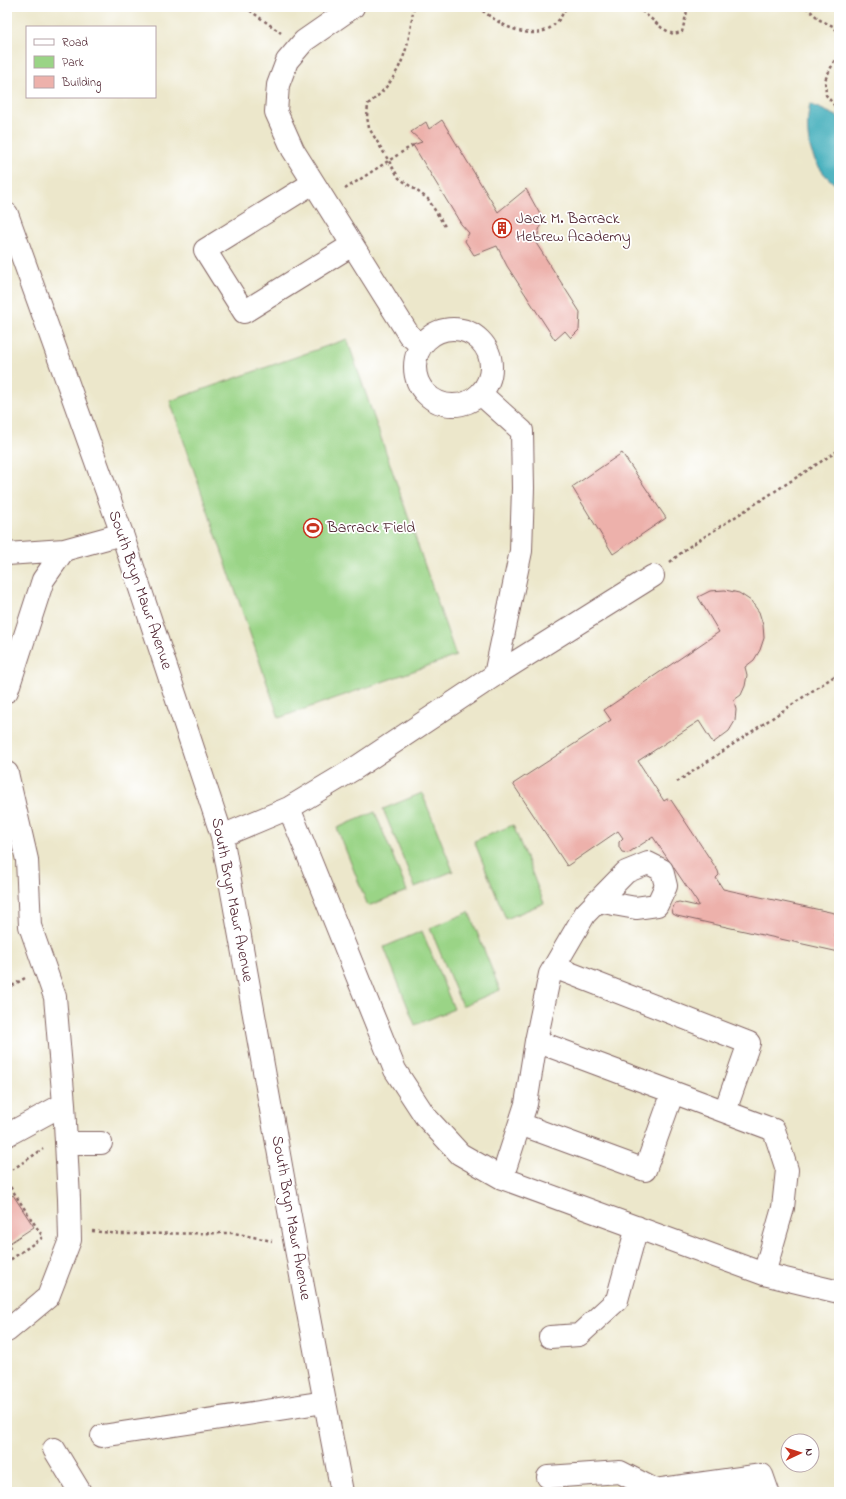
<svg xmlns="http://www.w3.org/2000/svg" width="846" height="1499" font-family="'Indie Flower',sans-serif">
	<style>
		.green { fill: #9ad486; stroke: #727a58 }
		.water { fill: #3dacb9; stroke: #446672 }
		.building { fill: #edb1ab }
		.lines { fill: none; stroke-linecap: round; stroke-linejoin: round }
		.minor-casing { stroke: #836563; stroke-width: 24 }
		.major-casing { stroke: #836563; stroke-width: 24 }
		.path { stroke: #836563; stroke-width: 2.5; stroke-dasharray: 3 3; stroke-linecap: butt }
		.minor { stroke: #fff; stroke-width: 22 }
		.major { stroke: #fff; stroke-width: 22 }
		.labels { text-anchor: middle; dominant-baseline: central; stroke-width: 3.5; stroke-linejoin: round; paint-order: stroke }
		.poi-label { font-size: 16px; fill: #4a1f2b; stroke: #fff; text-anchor: start }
		.street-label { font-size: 16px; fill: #4a1f2b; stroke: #fff }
	</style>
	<rect width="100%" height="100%" fill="#fff"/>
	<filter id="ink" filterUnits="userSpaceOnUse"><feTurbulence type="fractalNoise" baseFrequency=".025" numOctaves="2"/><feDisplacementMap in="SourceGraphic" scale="8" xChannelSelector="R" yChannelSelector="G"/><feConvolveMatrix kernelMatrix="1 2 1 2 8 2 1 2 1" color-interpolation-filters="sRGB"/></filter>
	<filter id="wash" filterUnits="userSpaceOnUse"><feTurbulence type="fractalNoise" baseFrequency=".012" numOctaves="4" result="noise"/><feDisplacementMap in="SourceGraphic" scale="16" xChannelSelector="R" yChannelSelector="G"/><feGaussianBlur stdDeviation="0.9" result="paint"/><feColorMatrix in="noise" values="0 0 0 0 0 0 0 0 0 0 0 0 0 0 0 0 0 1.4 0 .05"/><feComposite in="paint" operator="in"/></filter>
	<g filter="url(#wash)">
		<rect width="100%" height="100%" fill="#ece7cb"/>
		<path class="green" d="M347 339 456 656 279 718 170 401Z
			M422 793 453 871 415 887 383 809Z
			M375 812 407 891 368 906 337 828Z
			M513 825 544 903 506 919 474 841Z
			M469 912 500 990 462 1006 430 928Z
			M422 931 454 1009 415 1025 384 947Z"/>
		<path class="water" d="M810 104 839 117V187C810 167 803 137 810 104Z"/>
		<g id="blocks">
			<path class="building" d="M442 120 498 212 526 189 542 218 536 243 580 312 579 330 571 338 565 331 555 340 507 266 497 246 474 255 465 241 469 233 461 224 413 145 422 142 411 132 426 122 429 129Z
				M622 453 666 518 613 554 572 487Z
				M725 590 739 593 751 601 759 612 763 625 764 638 760 650 754 660 745 667 747 675 745 686 741 695 734 700 736 710 735 721 729 731 713 743 699 721 638 761 664 801 667 799 671 800 718 871 719 875 716 878 723 889 839 914 835 936 839 937V952L677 916 673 914 672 910 675 903 679 902 697 906 699 905 653 837 628 853 622 852 619 847V842L623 838 618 831 567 866 513 784 611 720 604 710 719 632 698 597 710 591Z
				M13 1195 34 1227 8 1244 11 1248 7 1251V1199Z"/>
		</g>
	</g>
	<g filter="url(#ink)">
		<use href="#blocks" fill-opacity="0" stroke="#836563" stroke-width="1"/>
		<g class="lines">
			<defs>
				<path id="minor" d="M353 7 304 41 287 61 278 85 276 112 293 150 409 335 421 345
					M313 183 205 250 244 312 352 245
					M415 367a38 38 0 1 1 76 0a38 38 0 1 1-76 0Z
					M7 554 64 550
					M495 675 653 576
					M7 691 43 580 64 550 122 534
					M7 773 27 860 30 926 55 997 64 1104 69 1199 70 1240 48 1297 7 1331
					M289 808 395 1070 425 1116 460 1154 502 1178 764 1274 839 1292
					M222 836 289 808 354 769 495 675 521 551 523 488 522 431 481 394
					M554 967 749 1043 725 1111
					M536 1041 774 1130 787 1170 783 1208 764 1274
					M520 1124 645 1170 673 1092
					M7 1135 64 1104
					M66 1143H101
					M502 1178 526 1104 536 1041 550 974 585 914 626 872 648 863 662 870 666 886 657 905 636 908 597 901
					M550 1337 579 1335 617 1300 637 1227
					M102 1436 325 1402
					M54 1449 80 1492
					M548 1477 620 1472 655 1490 762 1475 768 1492"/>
				<path id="major" d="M7 214 122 534 222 836 295 1244 342 1492"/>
			</defs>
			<use href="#minor" class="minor-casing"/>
			<use href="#major" class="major-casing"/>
			<path class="path" d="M245 7 281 33
				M414 7C411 21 410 36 406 49 399 72 387 90 368 104L367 117 369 128 399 178 428 199 446 228
				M478 7C497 23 531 45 554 25 559 21 564 12 566 7
				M637 7 662 28 673 34 682 32 688 7
				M806 7 820 20 833 26 839 33
				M839 43 837 55 825 80 826 95 839 111
				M345 189 413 145
				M670 562 687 548 839 450
				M677 782 839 673
				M7 989 25 978
				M7 1173 43 1149
				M7 1182 43 1237 7 1262
				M92 1231 120 1234 234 1233 272 1241"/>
			<use href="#minor" class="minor"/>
			<use href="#major" class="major"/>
		</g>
	</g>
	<defs>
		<symbol id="building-ring" viewBox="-11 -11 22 22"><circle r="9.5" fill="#fff" stroke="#c8321e" stroke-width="1.5"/><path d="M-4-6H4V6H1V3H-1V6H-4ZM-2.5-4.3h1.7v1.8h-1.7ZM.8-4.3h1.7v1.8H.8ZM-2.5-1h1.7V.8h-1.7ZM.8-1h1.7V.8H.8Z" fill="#c8321e"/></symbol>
		<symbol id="stadium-ring" viewBox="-11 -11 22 22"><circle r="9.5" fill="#fff" stroke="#c8321e" stroke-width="1.5"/><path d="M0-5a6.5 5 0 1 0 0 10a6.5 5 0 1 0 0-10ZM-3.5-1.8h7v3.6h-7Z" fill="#c8321e"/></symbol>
	</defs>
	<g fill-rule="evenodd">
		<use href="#building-ring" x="491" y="217" width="22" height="22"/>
		<use href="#stadium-ring" x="302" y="517" width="22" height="22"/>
	</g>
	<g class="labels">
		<g class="poi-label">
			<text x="516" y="219">Jack M. Barrack<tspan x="516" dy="18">Hebrew Academy</tspan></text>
			<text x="327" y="528">Barrack Field</text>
		</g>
		<g class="street-label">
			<text transform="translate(140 590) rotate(71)">South Bryn Mawr Avenue</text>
			<text transform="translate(232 900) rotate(79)">South Bryn Mawr Avenue</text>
			<text transform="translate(291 1218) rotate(80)">South Bryn Mawr Avenue</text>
		</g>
	</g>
	<rect width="846" height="1499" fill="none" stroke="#fff" stroke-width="24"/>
	<rect x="26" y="26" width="130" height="72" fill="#ffffff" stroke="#b7a5aa"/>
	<rect x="34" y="39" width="20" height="6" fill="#ffffff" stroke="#b7a5aa"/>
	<text x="62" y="46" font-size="12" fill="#4a1f2b">Road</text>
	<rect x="34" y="56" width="20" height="12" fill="#9ad486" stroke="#b7a5aa"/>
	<text x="62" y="66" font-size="12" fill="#4a1f2b">Park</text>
	<rect x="34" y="76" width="20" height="12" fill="#edb1ab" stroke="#b7a5aa"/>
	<text x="62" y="86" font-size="12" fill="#4a1f2b">Building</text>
	<g transform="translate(800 1453) rotate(86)"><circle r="19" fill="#ffffff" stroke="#b7a5aa"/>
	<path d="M0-3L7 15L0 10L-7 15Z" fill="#c8321e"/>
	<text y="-6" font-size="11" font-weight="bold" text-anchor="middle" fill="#4a1f2b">N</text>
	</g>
</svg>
